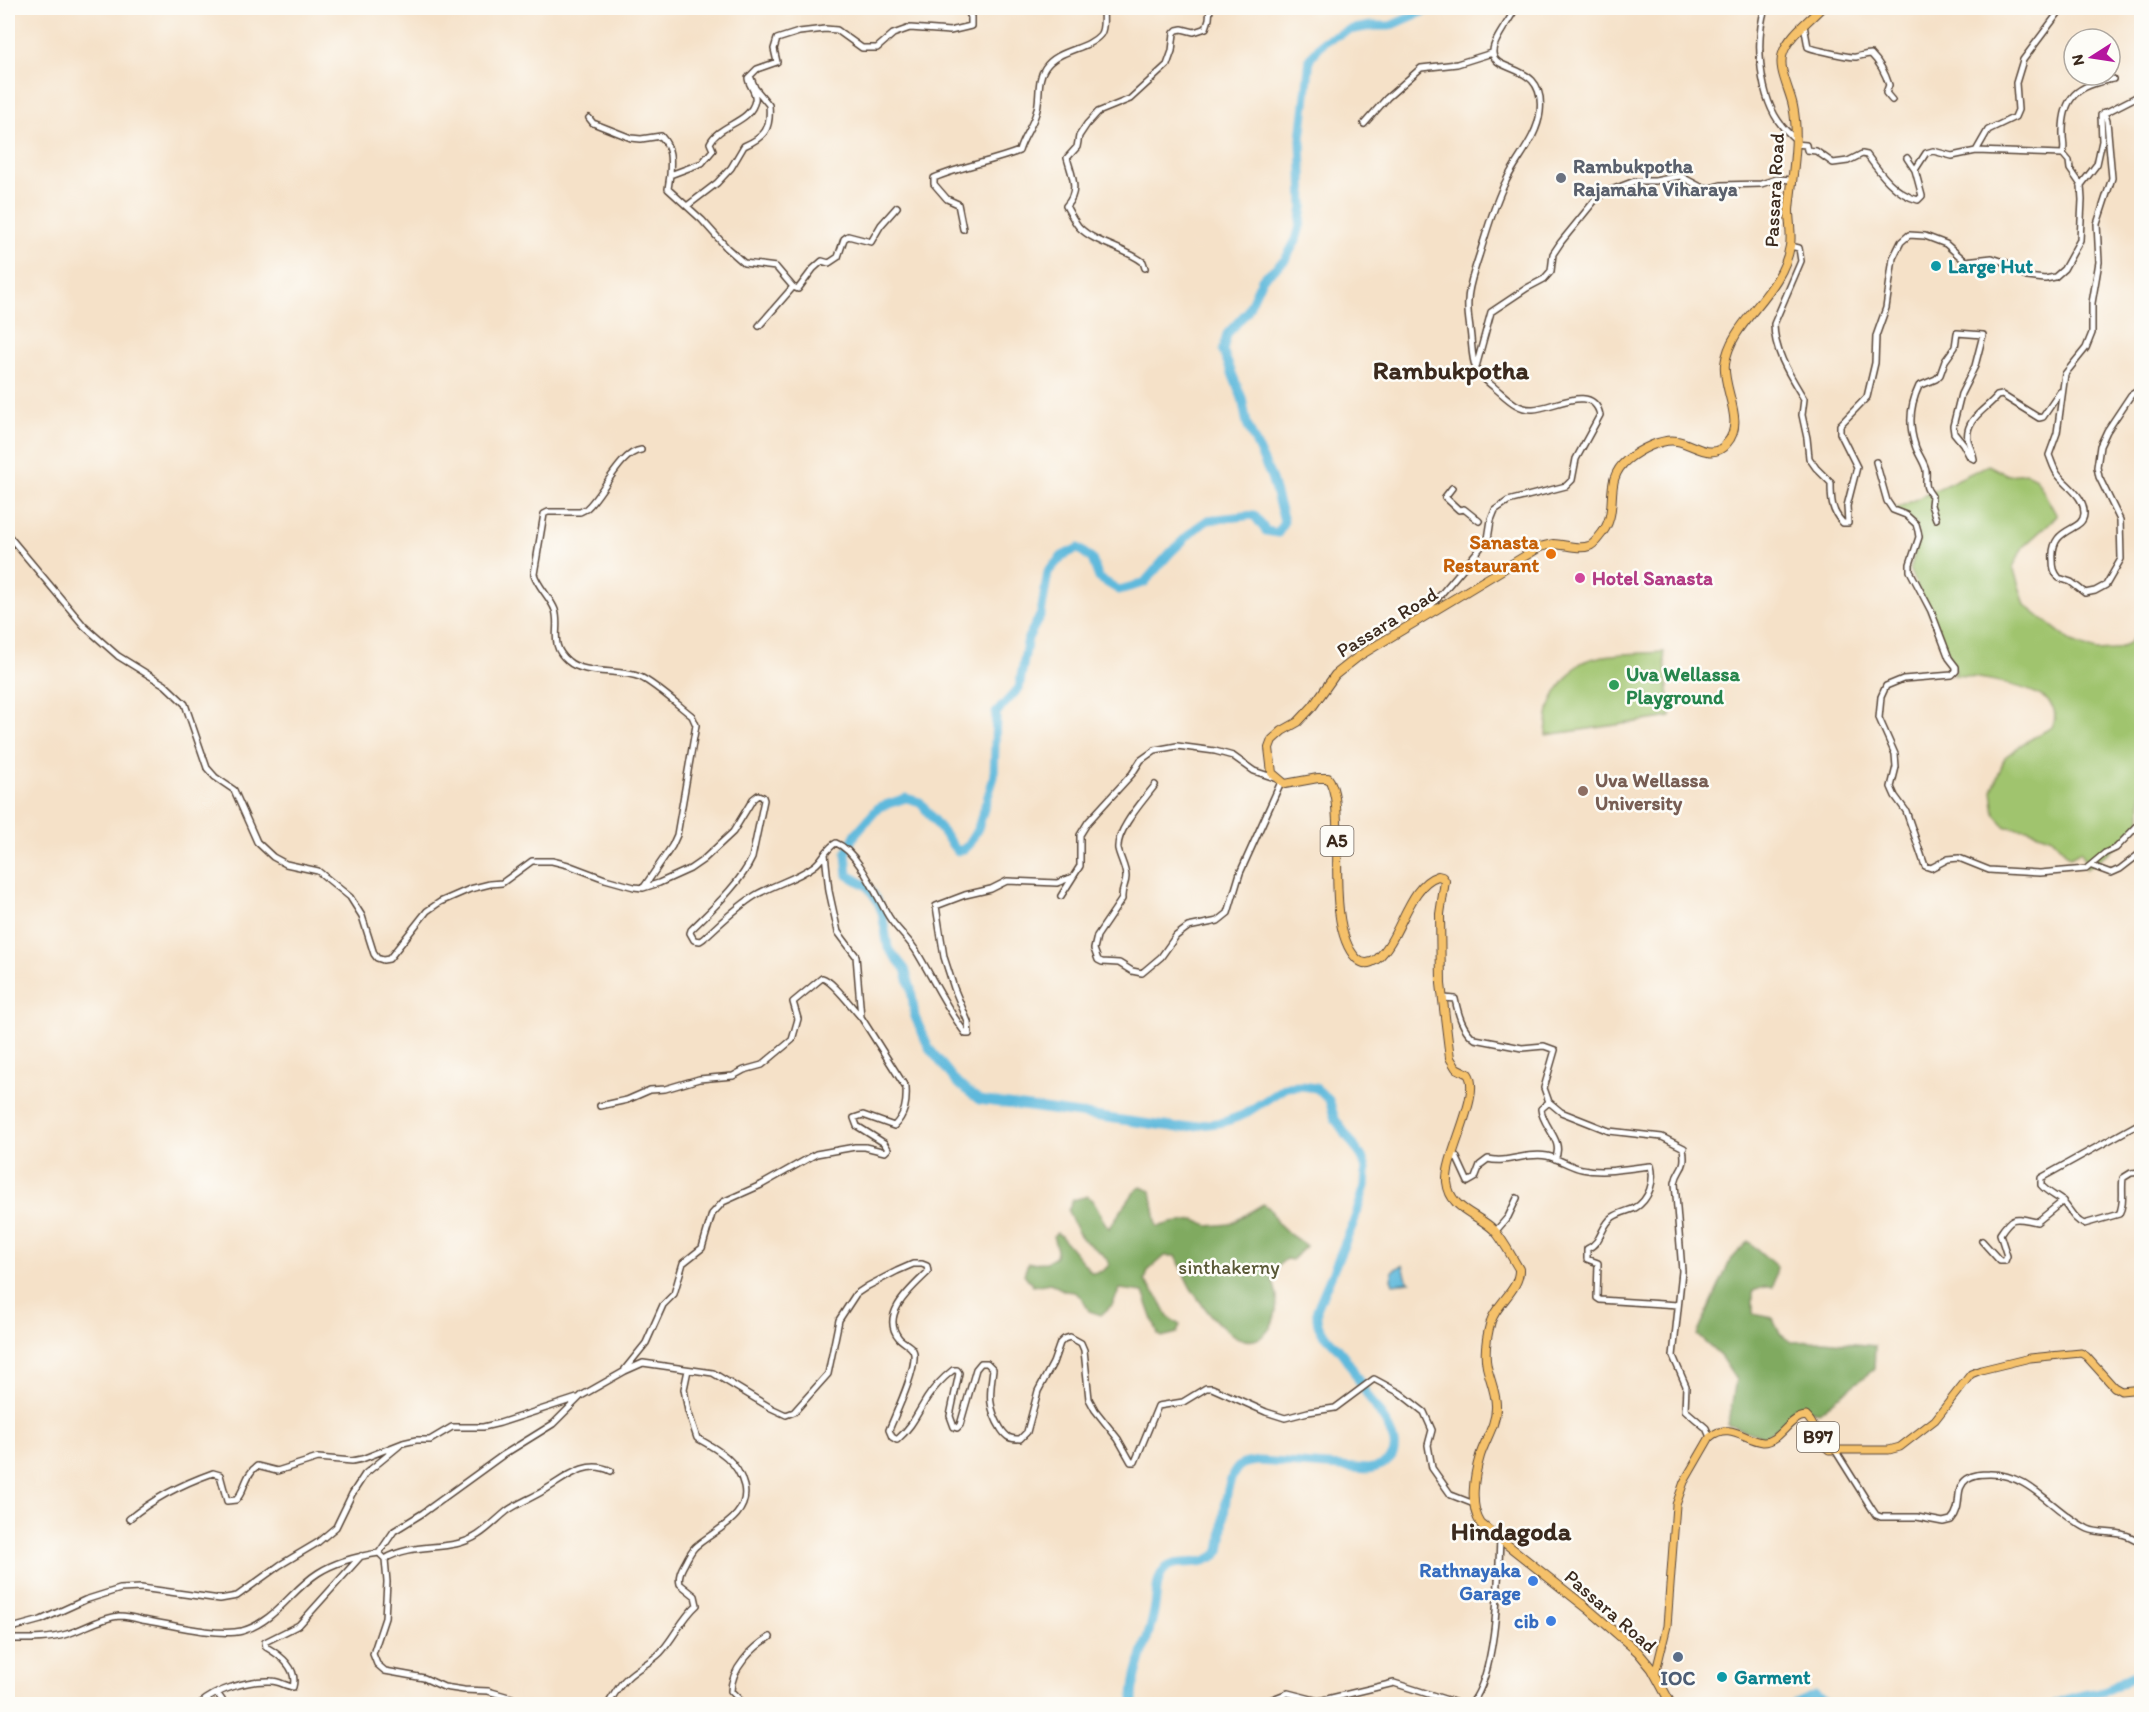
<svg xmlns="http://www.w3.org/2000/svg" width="2149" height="1712" font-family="Itim,sans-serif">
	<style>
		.green { fill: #a0c46e; stroke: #6e7746; stroke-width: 1.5 }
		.forest { fill: #80aa61; stroke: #5e6a40; stroke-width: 1.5 }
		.water { fill: #5eb9dc; stroke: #4c727d; stroke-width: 1.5 }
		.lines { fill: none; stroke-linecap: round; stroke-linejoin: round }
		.river { stroke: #5eb9dc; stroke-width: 9 }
		.minor-casing { stroke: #574538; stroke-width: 8 }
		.major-casing { stroke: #574538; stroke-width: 9 }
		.highway-casing { stroke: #574538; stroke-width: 10 }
		.minor { stroke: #fff; stroke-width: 5 }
		.major { stroke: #f5c16b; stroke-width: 7 }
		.highway { stroke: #f5c16b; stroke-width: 8 }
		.worship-dot { fill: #6b7280; stroke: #fdfcf7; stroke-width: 2 }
		.culture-dot { fill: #0f9aa8; stroke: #fdfcf7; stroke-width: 2 }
		.food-dot { fill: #e8710a; stroke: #fdfcf7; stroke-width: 2 }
		.hotel-dot { fill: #d1479c; stroke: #fdfcf7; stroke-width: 2 }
		.leisure-dot { fill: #2e9e5b; stroke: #fdfcf7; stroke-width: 2 }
		.education-dot { fill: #8d6e63; stroke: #fdfcf7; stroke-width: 2 }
		.shop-dot { fill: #3f7fe0; stroke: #fdfcf7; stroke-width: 2 }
		.service-dot { fill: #5c6f8a; stroke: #fdfcf7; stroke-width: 2 }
		.labels { text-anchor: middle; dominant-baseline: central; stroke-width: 5; stroke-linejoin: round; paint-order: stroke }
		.shield { fill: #fdfcf7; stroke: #75695f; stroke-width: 1.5 }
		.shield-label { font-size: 18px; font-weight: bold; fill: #3b2a1e }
		.worship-label { font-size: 20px; font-weight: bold; fill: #5b616d; stroke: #fdfcf7; text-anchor: start }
		.street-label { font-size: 20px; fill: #3b2a1e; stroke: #fdfcf7 }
		.culture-label { font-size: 20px; font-weight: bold; fill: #0d838f; stroke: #fdfcf7; text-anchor: start }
		.food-label { font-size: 20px; font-weight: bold; fill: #c56008; stroke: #fdfcf7; text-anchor: end }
		.hotel-label { font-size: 20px; font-weight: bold; fill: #b23c85; stroke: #fdfcf7; text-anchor: start }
		.leisure-label { font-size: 20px; font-weight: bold; fill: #27864d; stroke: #fdfcf7; text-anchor: start }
		.education-label { font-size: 20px; font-weight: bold; fill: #785e54; stroke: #fdfcf7; text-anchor: start }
		.park-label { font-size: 20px; fill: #595836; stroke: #fdfcf7 }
		.shop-label { font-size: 20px; font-weight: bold; fill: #366cbe; stroke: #fdfcf7; text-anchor: end }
		.service-label { font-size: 20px; font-weight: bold; fill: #4e5e75; stroke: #fdfcf7 }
		.district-label { font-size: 26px; font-weight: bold; fill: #3b2a1e; stroke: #fdfcf7 }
	</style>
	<rect width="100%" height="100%" fill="#fdfcf7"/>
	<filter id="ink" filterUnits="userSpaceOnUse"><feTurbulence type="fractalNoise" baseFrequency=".0167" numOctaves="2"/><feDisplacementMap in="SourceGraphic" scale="12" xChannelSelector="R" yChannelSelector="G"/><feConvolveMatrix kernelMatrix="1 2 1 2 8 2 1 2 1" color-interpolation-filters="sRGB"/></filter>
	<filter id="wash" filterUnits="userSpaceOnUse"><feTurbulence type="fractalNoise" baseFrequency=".008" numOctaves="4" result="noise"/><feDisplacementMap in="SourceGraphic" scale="24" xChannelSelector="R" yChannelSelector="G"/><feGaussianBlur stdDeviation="1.35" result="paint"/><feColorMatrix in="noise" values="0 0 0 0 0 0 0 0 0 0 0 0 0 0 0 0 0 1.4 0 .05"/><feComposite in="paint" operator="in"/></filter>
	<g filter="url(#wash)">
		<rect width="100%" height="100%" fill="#f5e1c8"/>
		<path class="green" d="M1988 465 2008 475 2026 473 2036 478 2057 516 2023 547 2013 567 2025 605 2072 642 2096 651 2113 650 2127 645 2136 635 2141 621V821L2126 839 2086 869 2085 860 2081 851 2070 857 2052 838 2027 829 2006 827 1995 815 1992 791 2005 757 2024 743 2052 727C2056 718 2056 709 2049 702 2034 686 1974 676 1952 675L1956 671 1910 571 1919 537 1916 524 1906 516 1893 510Z
			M1664 652 1671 717 1546 735C1548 708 1549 701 1565 680 1570 674 1575 667 1581 663 1601 652 1641 654 1664 652Z"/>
		<path class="forest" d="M1141 1187 1151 1191 1157 1227 1171 1223 1195 1220 1208 1226 1230 1224 1263 1204C1272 1207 1273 1217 1278 1224 1286 1233 1297 1239 1306 1246L1292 1260 1286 1259 1275 1268 1272 1274C1272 1282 1276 1289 1277 1297 1277 1310 1274 1326 1264 1335 1239 1356 1207 1312 1194 1293 1186 1282 1182 1268 1176 1256H1165L1148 1271 1145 1281 1159 1299 1168 1317 1180 1325 1177 1333 1162 1337 1158 1334 1143 1292 1120 1289 1112 1305 1101 1315 1089 1311 1081 1297 1074 1292 1065 1291 1050 1283 1033 1286 1024 1274 1028 1263 1046 1262 1056 1256 1057 1250 1053 1236 1057 1233 1059 1234 1092 1273 1103 1271 1109 1265C1105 1250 1091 1249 1082 1238 1075 1230 1072 1220 1068 1211L1073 1200 1088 1196C1099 1206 1099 1217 1109 1228L1135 1191Z
			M1748 1241 1777 1267 1773 1287H1764L1753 1291V1314L1773 1318 1780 1334 1791 1342 1824 1341 1875 1346 1874 1369 1819 1412 1794 1407 1787 1421 1763 1437 1728 1425 1736 1380 1721 1357 1697 1335 1730 1261Z"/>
		<path class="water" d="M1403 1265 1407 1280 1410 1282 1393 1284 1391 1279 1393 1270Z"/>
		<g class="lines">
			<path class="river" d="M1133 1704C1132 1669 1151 1639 1155 1605 1157 1594 1156 1577 1165 1569 1179 1556 1202 1571 1220 1551 1225 1529 1222 1478 1241 1465 1247 1462 1253 1462 1259 1461L1368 1469C1421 1460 1380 1416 1365 1391 1357 1378 1351 1364 1341 1352 1334 1343 1324 1336 1319 1327 1316 1321 1317 1315 1317 1309L1353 1224 1365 1186 1366 1169 1362 1157 1335 1119 1329 1100 1316 1088 1302 1086 1286 1087 1243 1115 1224 1122 1179 1128 979 1100 957 1083 929 1048 915 1017 911 989 905 969 888 948 882 912 877 900 867 886 848 875 846 853 856 833 879 807 906 798 920 802 957 851 964 849 969 844 978 828 994 777 996 713 1019 688 1028 638 1041 614 1048 572 1062 556 1078 548 1092 559 1099 578 1119 590 1144 583 1170 553 1195 529 1208 520 1254 515 1266 531 1278 533 1284 521 1271 477 1247 424 1242 398 1223 351 1227 334 1247 312 1262 279 1285 260 1296 240 1300 226 1303 207 1301 139 1310 58 1324 41 1349 30 1371 26H1390L1431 8
				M1795 1704 1816 1695 1826 1704
				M2055 1704C2071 1696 2089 1695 2107 1690 2120 1686 2126 1675 2142 1673"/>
		</g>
	</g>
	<g filter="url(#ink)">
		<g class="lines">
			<defs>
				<path id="minor" d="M1765 8C1755 41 1759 98 1782 126 1786 131 1791 135 1795 139
					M1804 25 1808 47C1811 49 1852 58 1856 57 1861 56 1865 54 1871 54 1880 63 1885 72 1889 85L1886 93 1892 100
					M2104 112 2107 121 2112 178 2097 224 2099 262 2092 303V333L2086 348 2065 374 2057 433 2049 455C2052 462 2054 471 2059 476 2068 487 2085 497 2084 514 2083 533 2050 525 2053 560 2053 568 2054 572 2059 578L2071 582 2085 593 2095 591 2106 585 2121 559 2120 520 2099 477 2097 467 2100 446 2107 431 2131 395 2142 388
					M589 118 593 123 631 138 641 139 661 136C672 148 671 160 670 175L702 163 713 150 710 143C719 124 751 123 755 100 757 92 748 85 748 78L757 69 777 62 774 49 777 39 799 32 825 29 837 30 862 48H877L893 34 910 28 950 31 971 26V17L966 8
					M1364 124 1387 98 1421 68 1457 64 1492 53
					M1795 144 1806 145 1807 150 1816 151 1833 163 1848 161 1862 154 1867 155C1880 173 1895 194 1918 200L1922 196 1915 170
					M1976 151 2063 154 2069 161 2070 169 2081 185
					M2063 154C2065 147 2063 142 2063 135 2062 96 2078 85 2113 79
					M1907 158 1915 170 1926 153 1933 151 1952 156 1976 151 1988 130 2015 117 2018 110 2016 83 2023 60 2062 8
					M670 175 668 189 702 220 727 248 744 263 776 267 793 287 759 326
					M687 206 717 183 731 168 744 146C765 137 771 129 769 105L755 88 750 76
					M963 229 958 204 947 199 934 184V178C962 166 991 162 1019 151 1023 137 1032 127 1036 113 1041 99 1036 81 1045 68 1058 49 1087 50 1100 35 1105 29 1103 15 1103 8
					M1790 246 1799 248 1801 261 1774 324C1774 352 1791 377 1804 399L1802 415 1807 438 1809 458 1816 468 1831 483C1831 499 1831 511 1843 523H1848L1847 506 1857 467 1840 433V425L1867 397 1875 363 1876 336 1886 308 1893 258 1901 242 1909 235 1925 236 1946 244 1965 261 1992 258 2007 263 2027 277 2045 279 2055 277 2064 269 2080 240 2082 200 2081 185 2097 164 2102 141 2101 115 2142 94
					M1145 268 1143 262C1125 248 1094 243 1079 227 1074 221 1070 213 1066 206 1080 191 1072 176 1067 158L1077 147 1079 136 1087 124 1098 112 1130 99 1167 65 1172 51 1174 33 1177 30 1182 29 1194 32 1206 28 1209 19 1210 8
					M793 287 798 289 813 269 822 261 829 263 838 257 844 239 848 236 871 242 881 225 897 207
					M1476 367 1491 312 1527 288 1544 279 1551 271 1553 254 1561 242 1596 199 1606 192 1635 181H1655L1680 176 1701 187 1710 188 1721 185 1761 184 1777 179 1793 180
					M641 450C620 452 602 496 586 509L580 512H548L544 514 534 574C538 587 550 597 555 610 561 629 548 644 568 661 583 675 620 669 640 677 654 683 678 705 692 716L696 725 677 835 672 846 644 887
					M1876 462 1887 501 1893 510 1906 515 1916 524 1918 531 1919 537 1910 564V571L1931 611 1949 658 1956 667V671L1952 675 1903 679 1886 686 1881 697 1879 718 1895 754 1896 767 1891 787 1895 796 1906 811 1925 866 1931 868 1948 859 1959 858 1989 870 2004 871 2040 873 2086 869 2105 853 2116 848 2142 821
					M1452 488 1445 497 1459 510 1464 509 1479 521
					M1936 519 1931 505 1932 496C1923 485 1927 483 1926 470 1924 461 1917 453 1915 445 1908 424 1910 405 1919 386L1936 379 1940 375 1945 361 1955 347 1957 333 1983 335 1975 366 1961 394 1953 426 1954 433 1963 444 1970 457 1974 459C1973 451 1969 447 1968 440 1964 419 1987 409 1997 396L2002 395 2039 418 2043 417 2060 392
					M8 535 84 626 118 656 165 685 185 704 207 768 215 777 234 790 257 842 273 857 286 864 318 871 350 897 362 916 374 954 377 958 383 960 389 959 427 911 440 902 470 889 490 884 502 883 532 861H552L568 865 605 879 634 887 643 888 659 883 690 869 703 860 733 832 753 799 758 795 763 797 764 800 752 858C740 884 711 910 691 930L690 933 694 940 700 941 703 939C720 924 736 907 756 895 775 884 796 879 814 866 823 860 826 848 836 843 858 851 877 897 889 917 897 930 910 940 918 954 934 981 947 1009 966 1034H969L968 1022 954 988 944 957 936 906 965 895 991 889 1007 881 1057 883 1073 877 1080 866V835L1088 822 1132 774 1141 760 1155 750 1177 746 1215 751 1233 756 1254 771 1275 778
					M1425 613 1488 539 1491 520 1495 510 1508 501 1566 486 1572 480 1576 459 1600 415C1593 383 1554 408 1533 409 1517 410 1506 397 1495 388 1488 382 1480 377 1476 369 1472 359 1472 348 1471 338 1470 326 1467 313 1468 301 1468 288 1473 275 1477 262 1486 235 1493 206 1506 181 1517 158 1537 138 1540 112 1546 60 1491 75 1493 51 1493 41 1509 21 1514 11V8
					M1155 785C1144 800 1116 830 1118 849 1120 858 1126 868 1126 877 1126 885 1121 889 1122 899L1097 936 1094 949 1098 960 1102 962 1119 963 1132 971 1142 973 1161 957 1176 936 1188 927 1218 921 1228 913 1240 873 1281 782
					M2092 866 2111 873 2120 869 2142 852
					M1061 896 1073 877
					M1444 998 1455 999C1458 1013 1462 1030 1475 1039L1522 1048 1544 1046 1555 1050 1544 1088 1549 1102 1561 1112 1609 1131 1662 1137 1684 1148
					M1549 1102 1541 1109C1542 1126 1565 1141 1555 1159
					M600 1106 627 1100 650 1090 665 1089 699 1079 733 1076 744 1070 762 1065 792 1040 798 1019 793 1002 822 978C832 980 851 1006 860 1016
					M2142 1122 2041 1178V1185C2047 1192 2054 1195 2061 1200 2070 1208 2072 1219 2084 1224L2119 1214C2125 1204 2121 1189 2123 1178L2131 1173 2142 1172
					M1683 1148C1687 1171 1678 1166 1675 1183L1682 1271 1673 1356 1686 1386 1685 1410 1706 1428 1710 1437
					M1452 1155 1456 1156 1468 1182 1475 1178 1480 1165 1488 1159C1508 1164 1525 1152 1547 1156 1558 1158 1570 1167 1582 1169 1604 1174 1629 1168 1651 1166 1655 1181 1649 1200 1635 1208 1628 1211 1619 1213 1613 1217 1600 1226 1603 1242 1587 1249V1259L1598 1263 1597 1298 1600 1300 1678 1305
					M1495 1232 1508 1217 1517 1198
					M1982 1241 2000 1261H2005L2007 1256 2000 1234C2013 1214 2015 1218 2037 1222L2063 1201
					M625 1369 646 1343 663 1305 674 1294 683 1263 702 1248 712 1214 723 1202 761 1185 816 1154 855 1147H865L885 1152 888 1149 884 1143 857 1126 854 1118 863 1115 894 1126C905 1115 907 1103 906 1088L861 1017 856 956 838 932 829 891 825 854
					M1835 1450 1872 1509 1876 1515 1881 1517H1917L1943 1522 1951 1520C1964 1506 1953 1489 1967 1479 1974 1474 1982 1474 1989 1474 2030 1473 2054 1513 2088 1529 2099 1534 2113 1531 2125 1535 2130 1536 2136 1540 2142 1543
					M129 1519C154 1498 182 1484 213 1473L220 1475 227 1501 236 1500C245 1491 245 1474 257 1466L277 1471 318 1458 352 1461 362 1459 403 1443 416 1440H430L452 1427H483L500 1423 577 1398
					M379 1553 394 1531 423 1513 503 1455 553 1424 581 1396 625 1371 643 1363 713 1373 771 1408 786 1415 794 1412 828 1374 839 1320 856 1294 868 1286 897 1271 913 1264H922L927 1266 928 1272C913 1287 879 1314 899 1338 903 1343 914 1346 914 1354 916 1371 896 1413 889 1430L892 1437 897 1440C912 1427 917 1414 927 1398 934 1387 943 1378 953 1370H957L959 1373 950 1416 954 1427 957 1428 960 1425 976 1369 981 1363H987L993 1369C990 1394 987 1406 1001 1429 1007 1438 1010 1439 1020 1439L1027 1432 1038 1391 1053 1363 1060 1343 1064 1339 1070 1337 1081 1343 1084 1350 1089 1399 1095 1410 1118 1439 1131 1462H1135L1158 1406 1183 1402 1206 1388H1212L1266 1412 1285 1418 1308 1412 1335 1408 1374 1379 1400 1393 1424 1412 1432 1430 1428 1445 1432 1468 1451 1495 1474 1504
					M385 1559C414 1541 451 1553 478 1535 489 1528 497 1519 507 1511 518 1503 532 1498 543 1491 564 1479 586 1458 611 1471
					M8 1629 41 1620 85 1600 120 1589 141 1588 220 1599 237 1596 280 1565 317 1543 336 1527 352 1494 365 1474 399 1446
					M8 1639C27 1639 47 1640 67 1634 84 1629 100 1618 119 1616 126 1616 135 1618 142 1620 168 1624 217 1637 242 1631 275 1622 291 1590 318 1573 335 1562 359 1556 379 1553L385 1559 387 1582 385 1618 373 1654 377 1664 385 1671 424 1678 444 1687 464 1690 488 1691 512 1698 524 1704
					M217 1693 225 1704
					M8 1698 25 1702 26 1704
					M200 1704C217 1689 248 1680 271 1681 279 1681 285 1686 293 1687 298 1669 280 1655 266 1647L265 1642 299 1625 361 1556
					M608 1704C614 1695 619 1685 627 1678 637 1668 650 1663 660 1653 674 1638 682 1618 697 1605L695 1596 680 1584C678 1576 681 1570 685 1563 688 1557 691 1551 695 1547 714 1530 751 1517 744 1486 738 1461 719 1450 697 1438L688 1411 684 1389 688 1370
					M744 1704 731 1691C731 1669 752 1648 770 1637
					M1260 1704 1288 1693 1319 1701 1394 1683 1460 1704 1472 1703C1497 1671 1498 1582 1500 1540"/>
				<path id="major" d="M1655 1675 1667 1626 1676 1505 1684 1482 1710 1437C1729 1421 1745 1440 1763 1442 1780 1443 1788 1417 1806 1416 1817 1425 1816 1442 1829 1450H1889L1900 1447 1935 1420 1971 1374 1981 1370 2030 1358 2081 1353 2086 1356 2114 1387 2121 1391 2142 1389"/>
				<path id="highway" d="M1671 1704 1652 1669 1638 1652 1587 1608 1481 1524C1469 1506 1474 1476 1480 1456 1485 1440 1496 1425 1496 1408 1497 1395 1490 1380 1487 1367 1484 1353 1487 1335 1491 1321 1497 1303 1520 1289 1519 1269 1511 1256 1504 1241 1494 1230 1477 1213 1450 1210 1447 1182 1445 1156 1482 1094 1468 1074L1456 1068 1450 1058 1441 984 1440 914 1445 881 1442 877 1438 876C1408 885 1401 939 1377 959 1370 964 1363 965 1357 959 1330 933 1339 856 1337 821 1336 807 1336 793 1330 781L1328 778H1318L1285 784 1272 773 1269 748 1272 740 1282 731 1298 722 1313 706 1335 675 1359 656 1540 547C1544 546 1549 545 1553 544 1564 544 1579 550 1589 546 1593 545 1596 541 1599 537 1623 510 1600 483 1627 460 1639 450 1662 438 1677 441 1694 444 1712 462 1727 443 1746 422 1722 388 1725 364 1730 321 1782 295 1790 246 1792 234 1789 222 1789 210 1792 175 1800 140 1793 106 1790 90 1777 68 1783 53 1789 35 1809 21 1821 8"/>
			</defs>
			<use href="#minor" class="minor-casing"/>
			<use href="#major" class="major-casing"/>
			<use href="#highway" class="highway-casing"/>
			<use href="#minor" class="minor"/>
			<use href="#major" class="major"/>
			<use href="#highway" class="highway"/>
		</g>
	</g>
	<circle class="worship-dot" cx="1561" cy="178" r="6"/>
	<g class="culture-dot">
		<circle cx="1936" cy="266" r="6"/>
		<circle cx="1722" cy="1677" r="6"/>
	</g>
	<circle class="food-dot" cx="1551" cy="554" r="6"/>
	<circle class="hotel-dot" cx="1580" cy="578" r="6"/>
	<circle class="leisure-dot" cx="1614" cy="685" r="6"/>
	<circle class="education-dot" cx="1583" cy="791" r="6"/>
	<g class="shop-dot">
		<circle cx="1533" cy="1581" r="6"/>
		<circle cx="1551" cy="1621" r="6"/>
	</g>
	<circle class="service-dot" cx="1678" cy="1657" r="6"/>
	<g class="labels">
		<g class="shield">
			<rect x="1320.5" y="826" width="33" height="30" rx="4.5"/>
			<rect x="1797" y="1422" width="42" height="30" rx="4.5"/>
		</g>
		<g class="shield-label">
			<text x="1337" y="841">A5</text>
			<text x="1818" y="1437">B97</text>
		</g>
		<g class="worship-label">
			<text x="1573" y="166">Rambukpotha<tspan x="1573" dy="23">Rajamaha Viharaya</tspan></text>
		</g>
		<g class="street-label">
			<text transform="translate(1774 190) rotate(-87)">Passara Road</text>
			<text transform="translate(1387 622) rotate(-32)">Passara Road</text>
			<text transform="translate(1611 1611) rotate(41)">Passara Road</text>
		</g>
		<g class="culture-label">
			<text x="1948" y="266">Large Hut</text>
			<text x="1734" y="1677">Garment</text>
		</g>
		<g class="food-label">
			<text x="1539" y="542">Sanasta<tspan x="1539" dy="23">Restaurant</tspan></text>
		</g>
		<g class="hotel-label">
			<text x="1592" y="578">Hotel Sanasta</text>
		</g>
		<g class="leisure-label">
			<text x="1626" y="674">Uva Wellassa<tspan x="1626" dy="23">Playground</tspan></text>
		</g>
		<g class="education-label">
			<text x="1595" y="780">Uva Wellassa<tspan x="1595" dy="23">University</tspan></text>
		</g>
		<g class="park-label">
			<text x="1229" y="1267">sinthakerny</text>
		</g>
		<g class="shop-label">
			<text x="1521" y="1570">Rathnayaka<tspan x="1521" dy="23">Garage</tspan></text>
			<text x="1539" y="1621">cib</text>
		</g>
		<g class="service-label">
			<text x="1678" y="1678">IOC</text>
		</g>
		<g class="district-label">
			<text x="1451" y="370">Rambukpotha</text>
			<text x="1511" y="1531">Hindagoda</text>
		</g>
	</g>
	<rect width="2149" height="1712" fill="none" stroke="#fdfcf7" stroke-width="30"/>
	<g transform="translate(2092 57) rotate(258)"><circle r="28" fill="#fdfcf7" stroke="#afa8a0" stroke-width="1.5"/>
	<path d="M0-4.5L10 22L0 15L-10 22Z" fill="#b5179e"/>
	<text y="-9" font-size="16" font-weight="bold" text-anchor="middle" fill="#3b2a1e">N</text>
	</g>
</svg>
